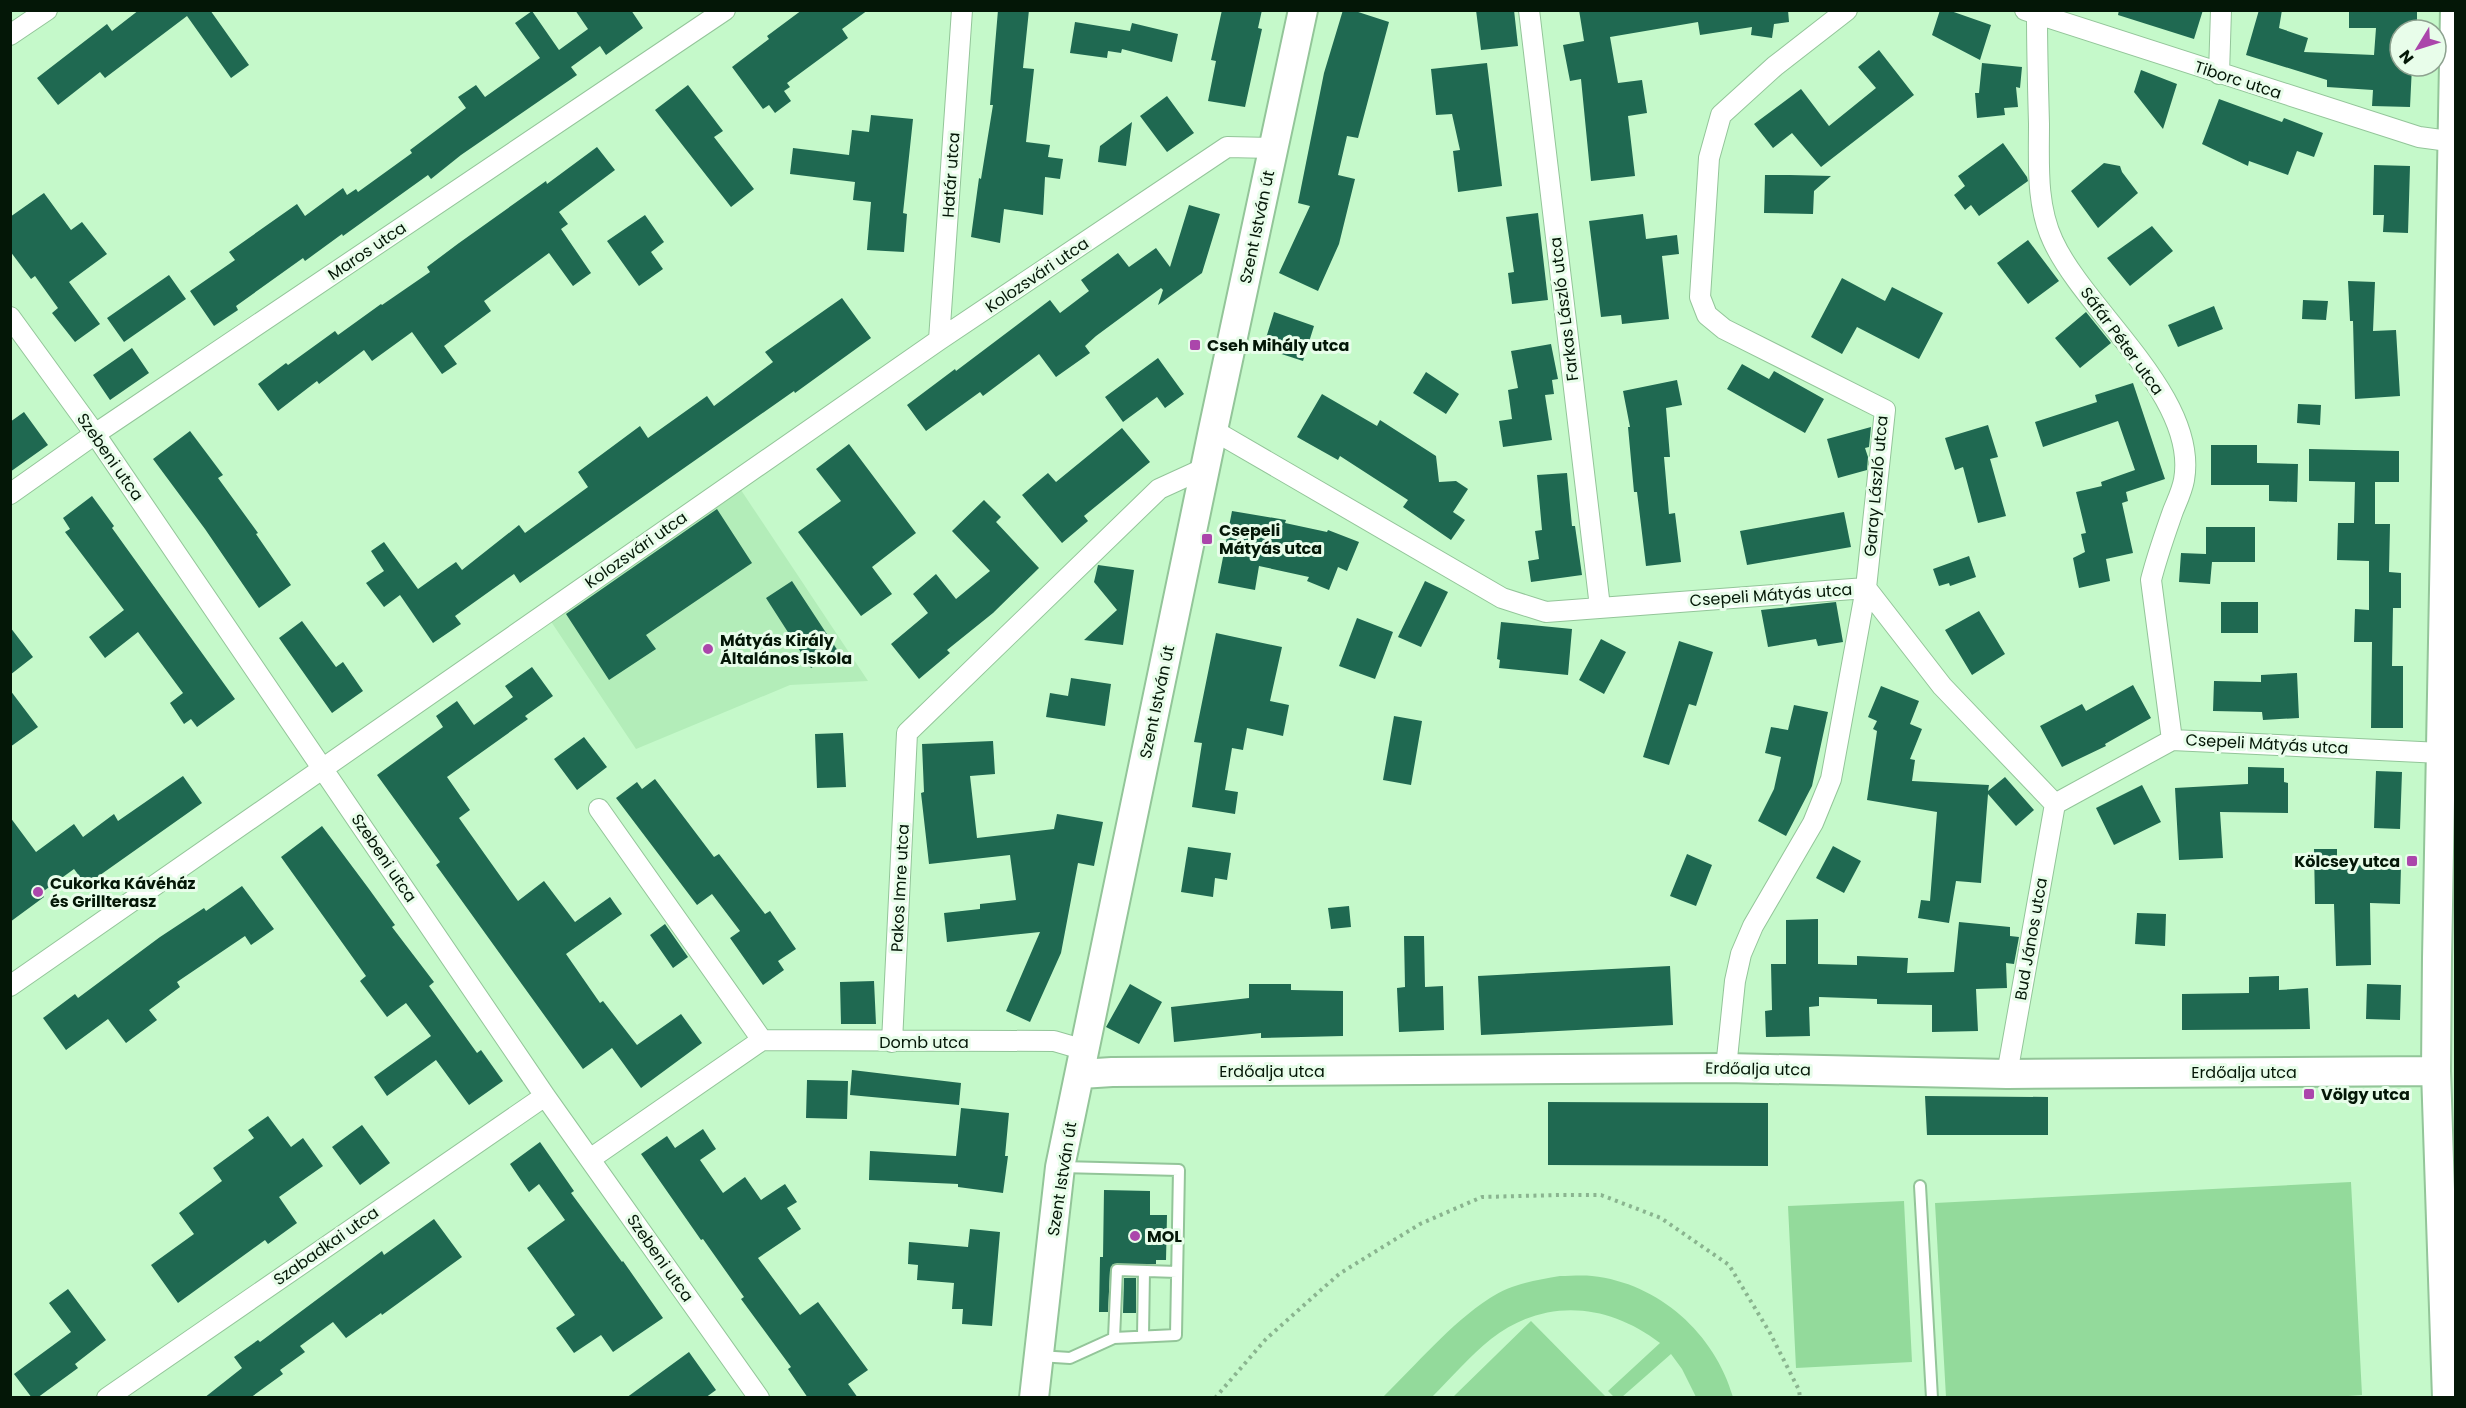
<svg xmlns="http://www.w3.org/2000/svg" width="2466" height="1408" font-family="Poppins,sans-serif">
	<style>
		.built { fill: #b3edb9 }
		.green { fill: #93da9b }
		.building { fill: #1f6951 }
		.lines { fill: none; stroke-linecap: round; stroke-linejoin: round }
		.lane-casing { stroke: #93c599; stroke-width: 14 }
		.street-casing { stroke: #93c599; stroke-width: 22 }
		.secondary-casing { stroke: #93c599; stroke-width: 32 }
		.path { stroke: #8ab48f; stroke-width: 4; stroke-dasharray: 3 4.5; stroke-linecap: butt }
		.lane { stroke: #fff; stroke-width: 10 }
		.street { stroke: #fff; stroke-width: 20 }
		.secondary { stroke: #fff; stroke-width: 28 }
		.poi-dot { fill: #ab46ab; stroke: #e8fdea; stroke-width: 2 }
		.labels { text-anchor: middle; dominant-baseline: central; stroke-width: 6; stroke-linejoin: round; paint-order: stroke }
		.street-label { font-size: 16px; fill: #041707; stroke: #e8fdea }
		.poi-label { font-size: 16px; font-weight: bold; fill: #041707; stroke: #e8fdea; text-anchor: start }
	</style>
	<rect width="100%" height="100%" fill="#c5f9ca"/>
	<path class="built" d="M739 487 868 681 790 685 636 749 548 617Z"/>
	<path class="green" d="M2351 1182 2362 1395 2321 1398 1946 1397 1935 1203Z
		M1904 1201 1912 1362 1796 1368 1788 1206Z
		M1560 1276C1570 1276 1582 1275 1592 1276 1659 1283 1715 1334 1733 1397H1696L1682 1369 1671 1354 1622 1397H1614L1608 1391 1660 1343C1608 1303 1545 1297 1491 1339 1470 1356 1451 1378 1432 1397H1383C1417 1364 1450 1324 1490 1298 1511 1284 1536 1280 1560 1276Z
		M1531 1321 1606 1397H1453Z"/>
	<path class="building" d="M139 10H210L249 65 231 78 187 16 105 78 100 72 58 105 37 78 107 24 112 31Z
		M575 10H631L643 28 606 55 600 46 571 67 577 75 461 155 431 179 428 175 343 236 342 234 305 261 303 258 236 306 238 310 214 326 190 291 235 260 229 252 297 204 305 216 343 188 347 195 356 189 358 192 412 153 410 150 466 108 458 97 476 85 485 97 540 58 515 23 532 11 559 50 588 29Z
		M802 10H868L842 29 848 38 787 83 790 87 784 91 791 101 775 113 769 105 763 109 732 67 769 39 767 36Z
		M998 10H1029L1023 68 1034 69 1026 142 1050 145 1048 157 1063 159 1060 179 1045 177 1043 215 1004 209 1000 243 971 237 979 178 981 179 993 105H990Z
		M1222 10H1262L1258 28 1262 29 1245 107 1208 101 1216 61 1211 60Z
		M1343 10H1352L1389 22 1358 138 1347 136 1338 175 1355 179 1339 244 1318 291 1279 273 1310 206 1298 203 1324 73Z
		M1476 10H1514L1518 46 1481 50Z
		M1579 10H1788L1789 22 1774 24 1772 38 1751 35 1752 27 1700 35 1698 22 1610 37 1618 83 1642 80 1647 113 1628 116 1635 176 1591 181 1581 79 1570 81 1563 45 1584 41Z
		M1940 10H1948L1991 25 1980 60 1932 35Z
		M2119 10H2203L2194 39 2118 15Z
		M2259 10H2282L2279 28 2308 38 2304 52 2374 55 2376 28H2349V10H2417V28H2400V66H2412L2410 107 2372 106 2373 90 2327 87V80L2246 55Z
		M1075 22 1130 31 1132 23 1178 34 1172 62 1122 49 1121 53 1108 51 1107 58 1070 53Z
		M1879 50 1914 95 1821 167 1792 133 1773 148 1754 124 1801 89 1829 126 1876 88 1858 67Z
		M1487 63 1502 186 1458 192 1453 151 1460 150 1452 114 1436 115 1431 69Z
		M1982 63 2022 67 2020 88 2016 87 2018 107 2004 108 2005 115 1977 118 1975 93H1979Z
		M2141 70 2177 84 2163 129 2134 92Z
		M688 85 723 131 714 137 754 189 731 207 655 110Z
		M1167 96 1194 133 1167 152 1140 116Z
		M2219 99 2282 122 2284 118 2323 133 2314 157 2297 151 2288 175 2249 161 2248 166 2202 144Z
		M871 115 913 119 903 213 907 214 904 252 867 250 871 202 853 200 855 182 790 174 793 148 849 155 852 130 869 132Z
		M1132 122 1126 166 1098 162 1100 146Z
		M2003 143 2027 177 2028 181 1979 216 1971 205 1965 210 1954 195 1965 186 1958 176Z
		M597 147 615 170 559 212 568 224 561 229 591 273 573 286 549 253 484 301 491 311 444 346 457 364 442 374 412 332 372 361 364 350 319 384 317 381 278 411 258 384 286 363 288 365 335 331 338 335 381 304 382 305 430 272 427 267 459 243 546 181 547 184Z
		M2104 163 2120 166 2122 172 2138 193 2098 228 2071 191Z
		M2374 165 2410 166 2408 233 2383 232 2384 215H2373Z
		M1765 175H1790L1831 176 1814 191 1813 214 1764 213Z
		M44 193 71 230 82 222 107 254 69 282 100 324 75 342 52 313 58 308 35 276 31 279 10 251V217Z
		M1189 205 1220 214 1202 273 1158 305 1163 290 1161 288 1096 336 1085 346 1090 353 1056 377 1039 354 983 396 980 392 926 431 907 405 955 369 956 371 1050 300 1060 313 1089 291 1081 280 1118 253 1129 267 1156 248 1170 267Z
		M1538 213 1548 300 1512 304 1508 273 1514 272 1506 217Z
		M1643 214 1646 239 1677 235 1679 254 1662 256 1669 319 1622 324 1621 315 1601 317 1589 221Z
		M645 215 664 242 651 252 663 269 639 286 607 241Z
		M2152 226 2173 251 2130 286 2107 258Z
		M2028 240 2059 281 2028 304 1997 263Z
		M169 275 186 299 124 342 107 318Z
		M1842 278 1885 301 1892 287 1943 313 1919 359 1857 327 1842 354 1811 337Z
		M2348 281 2375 282 2373 331 2396 330 2400 396 2355 399 2353 321H2350Z
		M842 298 871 338 795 393 794 391 520 583 514 574 455 616 461 624 433 643 400 595 384 607 366 583 384 571 371 551 384 542 418 589 456 562 462 570 519 525 525 533 588 487 578 472 640 426 648 438 707 396 714 406 773 362 765 352Z
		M2303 300 2328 301 2326 320 2302 319Z
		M2214 306 2223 329 2178 347 2168 325Z
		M1274 312 1314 326 1303 361 1263 348Z
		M2086 312 2111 343 2080 368 2055 338Z
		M1551 344 1558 379 1552 380 1554 394 1545 395 1552 440 1503 447 1499 421 1512 419 1508 390 1518 388 1511 351Z
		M132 348 149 373 110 400 93 375Z
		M1158 358 1184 394 1165 408 1157 397 1123 422 1105 397Z
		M1742 364 1769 379 1774 371 1824 399 1805 433 1727 389Z
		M1426 372 1459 394 1446 414 1413 393Z
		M1677 380 1682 405 1666 408 1670 457H1664L1669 514 1675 513 1681 562 1646 566 1637 492H1634L1628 427H1630L1623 391Z
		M2133 383 2165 479 2126 492 2128 501 2122 503 2133 553 2106 559 2110 581 2079 588 2073 558 2085 552 2081 534 2086 533 2076 492 2102 486 2101 482 2135 470 2118 421 2043 447 2035 422 2097 402 2095 395Z
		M1322 394 1377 426 1380 420 1436 456 1439 482 1456 481 1468 489 1453 512 1465 520 1451 540 1403 507 1408 500 1340 456 1338 460 1297 437Z
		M2298 404 2321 405 2320 425 2297 423Z
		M24 412 48 445 10 472V422Z
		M1988 425 1998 457 1990 459 2006 516 1978 523 1963 467 1955 470 1945 438Z
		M1871 427 1869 447 1865 448 1868 457 1867 470 1838 478 1827 439Z
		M1122 428 1150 462 1084 516 1088 521 1062 543 1022 495 1048 473 1056 482Z
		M190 431 223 475 218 478 258 533 256 534 291 585 259 608 205 529 153 459Z
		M849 444 916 533 872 567 892 594 861 616 798 532 841 501 816 469Z
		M2211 445H2257V463L2298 464 2297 502 2269 501V485H2211Z
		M2309 449 2399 451V482H2375V524H2390L2389 572 2401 573V608H2393L2392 666H2403V728H2371L2372 642H2354L2355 609 2369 610V561L2337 560 2338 523H2354L2355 482 2309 481Z
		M1567 473 1572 526H1575L1582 575 1531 582 1528 561 1539 559 1535 531 1542 530 1537 475Z
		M92 496 114 526 112 528 235 699 197 727 191 719 184 724 170 703 183 693 138 632 105 658 89 637 124 610 65 532 70 529 63 518Z
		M984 500 1001 517 996 522 1039 568 993 613 947 650 950 653 919 679 891 644 928 613 913 594 936 574 956 599 990 571 952 531Z
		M717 509 752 563 646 635 656 649 609 680 566 614Z
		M1232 511 1286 520 1285 523 1327 532 1328 530 1359 542 1347 571 1338 567 1329 590 1307 581 1309 577 1259 566 1255 590 1218 583Z
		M1844 512 1851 547 1747 565 1740 531Z
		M2206 527H2255V562H2212L2210 584 2179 582 2181 553 2206 554Z
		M1969 556 1976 577 1950 586 1949 583 1939 586 1933 569Z
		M1098 565 1134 570 1123 645 1084 640 1117 610 1094 582Z
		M792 581 838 651 811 668 766 598Z
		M1425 581 1448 592 1421 647 1398 637Z
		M1836 602 1843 642 1818 646 1816 639 1768 647 1761 610Z
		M2221 602H2258V633H2221Z
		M1979 611 2005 654 1972 675 1945 630Z
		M1357 618 1393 632 1375 679 1339 666Z
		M302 621 336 667 343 662 363 691 332 713 279 638Z
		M1501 622 1572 629 1568 675 1499 668 1500 660 1497 659Z
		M10 627 33 657 10 675Z
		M1216 633 1282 647 1270 701 1289 705 1283 736 1247 728 1243 750 1232 748 1225 790 1238 792 1235 814 1192 807 1202 743 1194 742Z
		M1601 639 1626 652 1604 694 1579 680Z
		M1679 641 1713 652 1696 706 1689 704 1669 765 1643 757Z
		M532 667 553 696 525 716 528 719 447 777 470 810 459 818 518 901 544 881 575 922 610 897 622 914 566 954 600 1003 603 1001 637 1045 681 1014 702 1043 641 1088 612 1048 583 1069 436 865 440 862 377 775 443 727 436 716 457 701 474 725 513 697 505 686Z
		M2297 673 2299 718 2263 720 2262 712 2213 711 2214 681 2261 682V675Z
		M1071 678 1111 684 1105 726 1046 717 1050 693 1068 696Z
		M2133 685 2151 718 2105 744 2106 746 2062 767 2040 726 2082 704 2086 711Z
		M1881 686 1919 701 1910 724 1922 729 1910 759 1915 760 1912 781 1989 785 1988 791 2005 777 2034 810 2016 826 1988 794 1981 883 1956 881 1949 923 1918 918 1921 900 1930 901 1937 812 1867 800 1877 731 1873 729 1877 721 1868 717Z
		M10 690 38 727 10 747Z
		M1794 705 1828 712 1812 786 1786 836 1758 821 1774 789 1781 757 1765 753 1771 727 1788 730Z
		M1394 716 1422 721 1411 785 1383 780Z
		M843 733 846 787 817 788 815 734Z
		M584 737 607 767 577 790 554 759Z
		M993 741 995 774 970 776 977 838 1054 829 1057 814 1103 822 1094 866 1078 863 1061 953 1030 1022 1006 1011 1040 932 947 942 944 913 980 909V904L1016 900 1010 855 929 864 921 793 924 792 922 744Z
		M2248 767 2284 768V782L2288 783V813L2220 812 2223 858 2179 860 2175 788 2248 784Z
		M2376 771 2402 772 2400 829 2374 828Z
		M183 776 202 803 86 885 74 869 41 893 44 897 10 922V817L36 852 74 824 83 837 114 814 118 821Z
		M655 779 714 857 719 854 765 914 770 911 796 949 778 961 784 970 763 985 730 938 740 931 712 894 697 905 616 798 637 782 642 789Z
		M2142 785 2161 822 2114 845 2096 808Z
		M322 826 369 889 395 925 392 927 434 982 429 986 477 1053 481 1050 503 1081 469 1105 436 1060 387 1096 374 1077 431 1036 406 1003 387 1017 360 981 366 976 281 857Z
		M1833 846 1861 861 1844 893 1816 878Z
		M1188 847 1231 853 1227 880 1215 878 1213 897 1181 892Z
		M2314 849H2337V865L2401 866 2400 904 2370 903 2371 965 2336 966 2334 904H2315Z
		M1687 854 1712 865 1696 906 1670 896Z
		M242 886 274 929 251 945 245 936 177 982 180 987 149 1010 157 1020 126 1043 108 1019 66 1050 43 1018 75 994 78 998 160 937 204 908 206 911Z
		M1349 906 1351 927 1331 929 1328 908Z
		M2137 913 2166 914 2165 946 2135 944Z
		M1818 919V964L1857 965V956L1908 958 1907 973 1954 972 1959 922 2010 927V936L2019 937 2014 964 2006 963 2007 988 1976 989 1978 1031 1932 1032V1005L1877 1004V999L1819 997V1006L1809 1007 1810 1036 1766 1037 1765 1011 1772 1010 1771 964H1786V920Z
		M665 924 688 957 673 968 650 935Z
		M1404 936H1424L1425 987 1443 986 1444 1030 1399 1032 1397 988 1405 987Z
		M1670 966 1673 1025 1481 1035 1478 976Z
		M2279 976V990L2308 988 2310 1029 2182 1030V994L2249 993V977Z
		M874 981 876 1024H841L840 982Z
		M1130 984 1162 1002 1139 1044 1106 1027Z
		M1249 984H1291V990L1343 991V1036L1261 1038V1033L1174 1042 1171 1007 1249 998Z
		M2367 984 2401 985 2400 1020 2366 1019Z
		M852 1070 961 1083 959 1105 850 1095Z
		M807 1080 848 1081 847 1119 806 1118Z
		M1925 1096 2048 1097V1135H1927Z
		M1548 1102 1768 1103V1166L1548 1165Z
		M961 1108 1009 1113 1005 1156H1008L1003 1193 958 1187V1184L869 1180 870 1151 956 1156Z
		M268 1116 291 1147 303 1138 323 1166 279 1197 297 1223 268 1244 265 1240 178 1303 151 1265 194 1234 179 1213 222 1181 213 1168 254 1138 248 1130Z
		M362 1125 390 1163 360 1185 332 1147Z
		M703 1129 716 1149 700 1160 723 1193 745 1177 761 1200 785 1184 797 1202 787 1208 801 1229 758 1258 800 1315 818 1302 868 1370 848 1384 858 1398H808L788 1369 791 1367 741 1299 744 1297 703 1239 701 1240 641 1154 667 1136 675 1148Z
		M540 1142 574 1191 571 1193 622 1262 623 1261 663 1318 613 1352 601 1335 574 1353 556 1328 575 1315 527 1248 565 1220 539 1184 529 1192 510 1164Z
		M1104 1190 1150 1191V1215H1167L1166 1260H1156V1264H1113L1110 1270 1108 1312H1099L1100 1257H1103Z
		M434 1219 462 1257 382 1315 381 1313 346 1338 333 1322 300 1346 305 1352 280 1370 283 1374 250 1398H204L242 1368 234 1357 258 1340 260 1342 382 1251 384 1255Z
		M970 1229 1000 1232 992 1326 962 1324 963 1309H952L954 1283 917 1280 918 1265 908 1264 909 1242 968 1247Z
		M1124 1278H1136V1313H1123Z
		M68 1289 106 1340 75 1364 78 1368 37 1398H32L14 1374 71 1332 49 1303Z
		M689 1352 716 1390 705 1398H626Z"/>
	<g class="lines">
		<defs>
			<path id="lane" d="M1920 1186 1932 1398
				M1143 1336 1144 1271
				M1114 1338 1117 1270 1177 1272
				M1039 1356 1070 1358 1114 1338 1176 1335 1179 1170 1061 1167"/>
			<path id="street" d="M1529 10 1600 607
				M2025 10 2419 137 2456 142
				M2037 15C2037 51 2038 88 2039 124 2039 163 2036 205 2053 241 2085 311 2199 397 2184 480 2182 491 2177 501 2173 511 2165 534 2157 556 2151 580L2172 740
				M10 35 47 10
				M2219 74 2221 10
				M10 317 95 434 545 1096 759 1398
				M939 340 962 10
				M1213 430 1502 598 1546 612 1866 588
				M10 494 95 434 725 10
				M1866 588 1942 686 2055 804
				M2055 804 2172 740 2441 753
				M599 809 762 1040 1054 1041 1085 1050
				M10 986 939 340 1227 147 1274 148
				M892 1042 907 733 1159 489 1205 468
				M1726 1068 1735 981 1741 954 1753 926 1813 823 1831 779 1866 588 1885 410 1724 329 1707 315 1700 297 1709 158 1721 115 1775 66 1847 10
				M2007 1074 2055 804
				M590 1159 762 1040
				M107 1398 545 1096"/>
			<path id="secondary" d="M1081 1074 1112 1072 1726 1068 2007 1074 2436 1071
				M1034 1398 1060 1167 1213 430 1303 10
				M2447 1398 2436 1071 2437 958 2455 10"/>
		</defs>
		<use href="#lane" class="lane-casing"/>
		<use href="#street" class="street-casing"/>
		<use href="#secondary" class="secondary-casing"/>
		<path class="path" d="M1215 1398 1266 1339 1339 1274 1420 1224 1482 1197 1559 1195H1601L1661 1218 1729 1265 1770 1333 1799 1390 1800 1398"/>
		<use href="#lane" class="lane"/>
		<use href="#street" class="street"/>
		<use href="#secondary" class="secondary"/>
	</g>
	<g class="poi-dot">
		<rect x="1189" y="339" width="12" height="12" rx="3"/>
		<rect x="1201" y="533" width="12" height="12" rx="3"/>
		<circle cx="708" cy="649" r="6"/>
		<rect x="2406" y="855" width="12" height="12" rx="3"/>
		<circle cx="38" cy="892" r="6"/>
		<rect x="2303" y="1088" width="12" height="12" rx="3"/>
		<circle cx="1135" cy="1236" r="6"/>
	</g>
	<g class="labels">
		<g class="street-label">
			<text transform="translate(2238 80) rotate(18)">Tiborc utca</text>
			<text transform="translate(951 175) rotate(-86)">Határ utca</text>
			<text transform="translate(1257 227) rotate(-78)">Szent István út</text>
			<text transform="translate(367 251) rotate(-34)">Maros utca</text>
			<text transform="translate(1037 275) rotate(-34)">Kolozsvári utca</text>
			<text transform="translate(1564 309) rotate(-97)">Farkas László utca</text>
			<text transform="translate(2122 341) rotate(54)">Sáfár Péter utca</text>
			<text transform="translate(110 457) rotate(55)">Szebeni utca</text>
			<text transform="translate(1876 486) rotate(-85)">Garay László utca</text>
			<text transform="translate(636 550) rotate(-35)">Kolozsvári utca</text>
			<text transform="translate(1771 595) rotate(-4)">Csepeli Mátyás utca</text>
			<text transform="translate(1157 702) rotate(-78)">Szent István út</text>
			<text transform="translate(2267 744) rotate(3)">Csepeli Mátyás utca</text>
			<text transform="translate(384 858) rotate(56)">Szebeni utca</text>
			<text transform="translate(900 888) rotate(-87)">Pakos Imre utca</text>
			<text transform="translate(2031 939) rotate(-80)">Bud János utca</text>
			<text x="924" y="1042">Domb utca</text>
			<text transform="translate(1758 1069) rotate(1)">Erdőalja utca</text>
			<text x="1272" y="1071">Erdőalja utca</text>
			<text x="2244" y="1072">Erdőalja utca</text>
			<text transform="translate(1062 1179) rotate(-81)">Szent István út</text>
			<text transform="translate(326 1246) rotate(-35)">Szabadkai utca</text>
			<text transform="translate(660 1258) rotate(55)">Szebeni utca</text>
		</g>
		<g class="poi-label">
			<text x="1207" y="345">Cseh Mihály utca</text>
			<text x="1219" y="530">Csepeli<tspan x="1219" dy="18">Mátyás utca</tspan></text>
			<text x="720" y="640">Mátyás Király<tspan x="720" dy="18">Általános Iskola</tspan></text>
			<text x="2400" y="861" text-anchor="end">Kölcsey utca</text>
			<text x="50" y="883">Cukorka Kávéház<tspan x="50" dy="18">és Grillterasz</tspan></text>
			<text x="2321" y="1094">Völgy utca</text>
			<text x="1147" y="1236">MOL</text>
		</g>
	</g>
	<rect width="2466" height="1408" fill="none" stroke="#041707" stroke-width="24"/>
	<g transform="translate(2418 48) rotate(232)"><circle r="28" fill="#e8fdea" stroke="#8da18f" stroke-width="1.5"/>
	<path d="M0-4.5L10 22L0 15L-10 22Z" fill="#ab46ab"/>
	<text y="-9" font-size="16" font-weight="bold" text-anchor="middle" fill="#041707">N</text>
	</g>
</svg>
